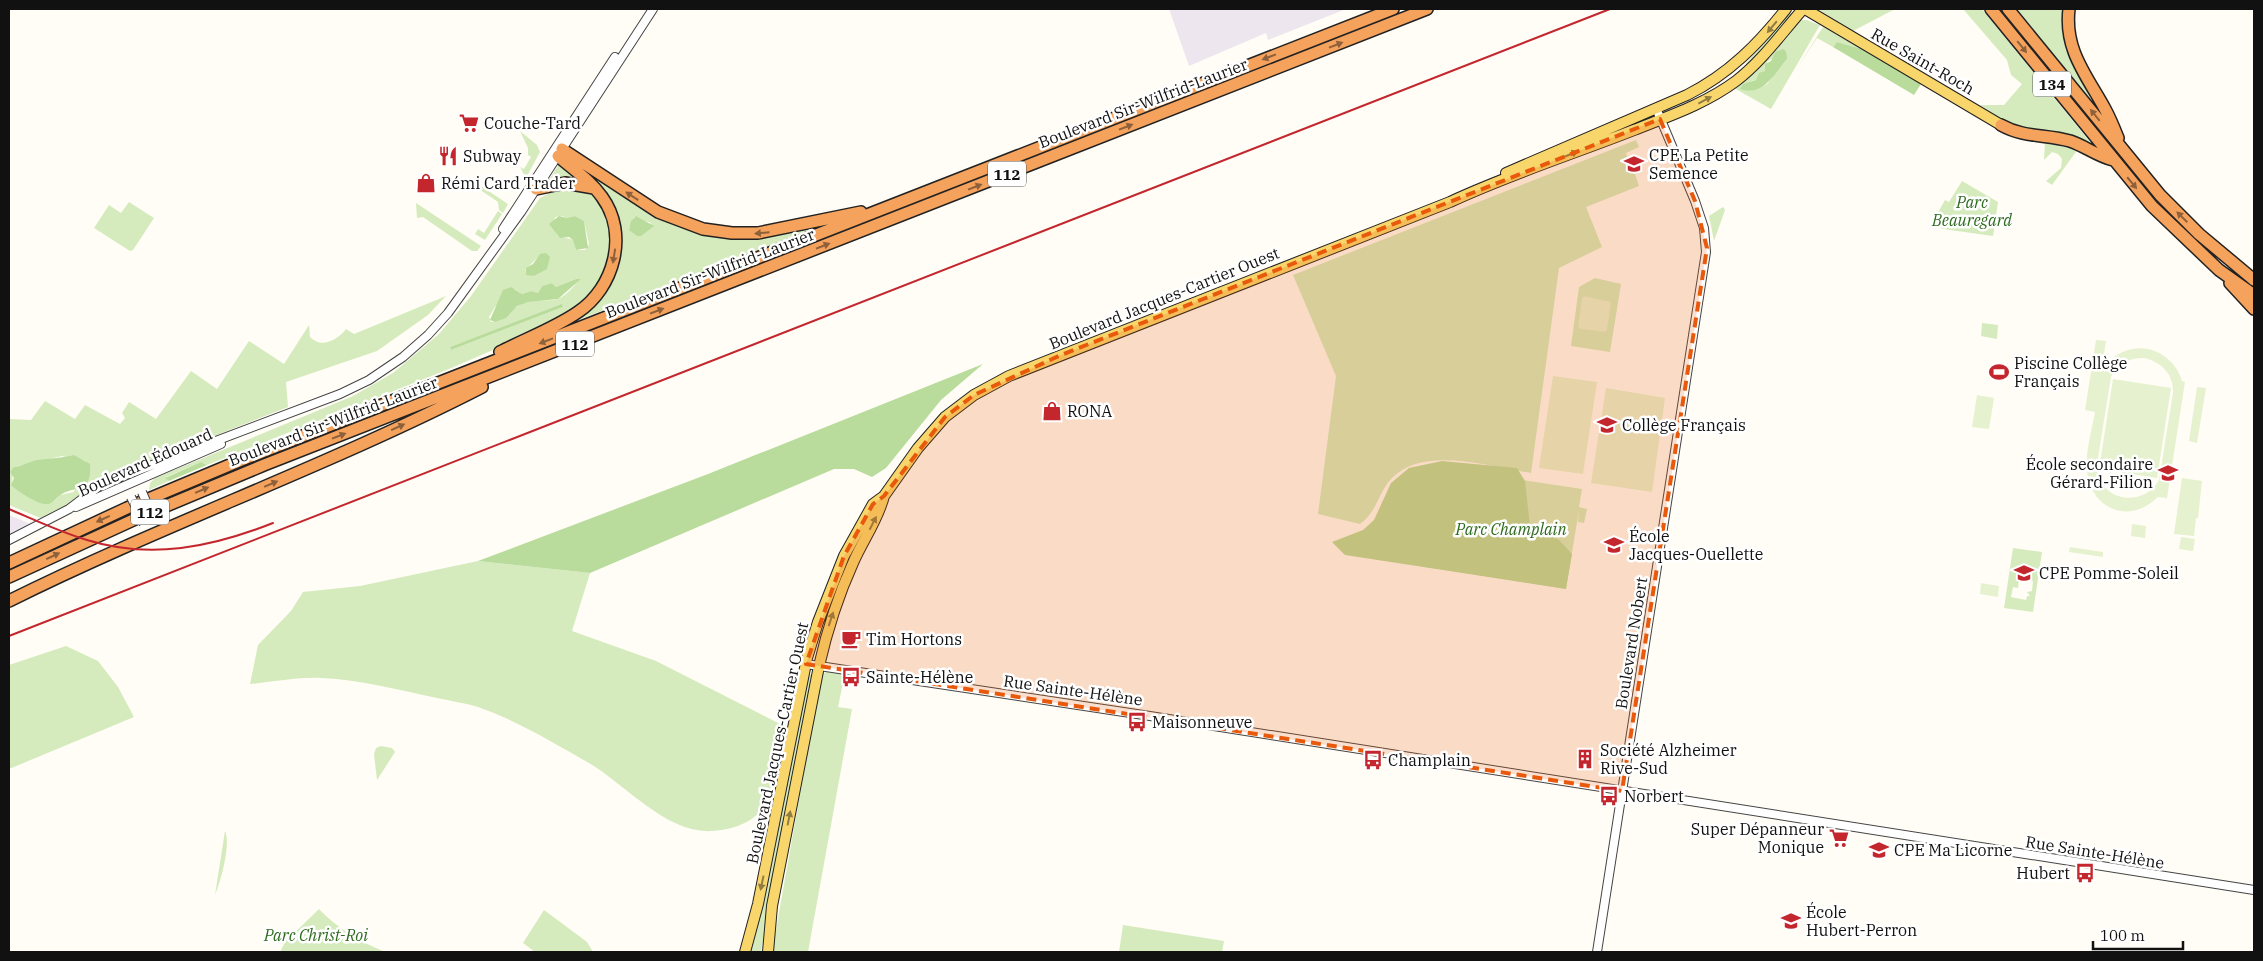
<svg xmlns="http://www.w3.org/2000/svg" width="2263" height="961" font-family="'IBM Plex Serif',serif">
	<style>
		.industrial { fill: #eee6ef }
		.green { fill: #d5ebbd; fill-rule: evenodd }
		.forest { fill: #b9dc9c }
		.pitch { fill: #e6f2cf; fill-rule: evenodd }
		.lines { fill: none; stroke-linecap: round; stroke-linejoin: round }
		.minor-casing { stroke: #444; stroke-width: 10 }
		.major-casing { stroke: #222; stroke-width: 12 }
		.highway-casing { stroke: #222; stroke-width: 14 }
		.minor { stroke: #fff; stroke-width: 8 }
		.major { stroke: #f9d66b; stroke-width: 10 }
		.highway { stroke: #f5a25d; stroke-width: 11 }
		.rail { stroke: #c4262e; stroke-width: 2 }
		.minor-bridge-casing { stroke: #444; stroke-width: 10; stroke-linecap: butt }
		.minor-bridge { stroke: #fff; stroke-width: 8 }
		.oneway { fill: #917d42 }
		.oneway2 { fill: #8e613b }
		.marked { fill: #e8590c; fill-opacity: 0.2; stroke: #e8590c; stroke-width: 4; stroke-dasharray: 10 6; stroke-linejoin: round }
		.labels { text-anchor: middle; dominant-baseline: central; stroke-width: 5; stroke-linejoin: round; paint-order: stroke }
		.shield { fill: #fff; stroke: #585858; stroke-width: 1 }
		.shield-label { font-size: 15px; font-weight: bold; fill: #111 }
		.street-label { font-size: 16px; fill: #111; stroke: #fff }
		.poi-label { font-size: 16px; fill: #111; stroke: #fff; text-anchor: start }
		.park-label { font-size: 16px; font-style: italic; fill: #2f6b1f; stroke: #fff }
	</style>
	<rect width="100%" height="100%" fill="#fffdf5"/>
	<path class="industrial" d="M1169 9H1346L1268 40 1266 33 1189 66Z
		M9 515 33 525 9 536Z"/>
	<path class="green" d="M1818 9H1895L1853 31Z
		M1963 9H1982L2098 152 2030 133 2004 121 1980 105H2004L2022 84 2011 75 2007 60Z
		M2017 9H2066L2065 22 2101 112Z
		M1788 12 1792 15 1748 65 1746 64Z
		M1801 20H1806L1820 25 1771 109 1734 88 1768 59ZM1773 58 1787 59 1767 84 1757 89 1751 81 1756 80 1765 71 1767 62Z
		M1823 27 1862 49 1837 42 1833 47 1817 38 1796 70Z
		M520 131 537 145 540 152 526 178 520 167 524 169 531 157 528 155V148Z
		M1636 140 1639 147 1626 153 1630 165 1637 163 1640 171 1635 174 1639 186 1586 207 1602 247 1559 268 1531 473C1491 467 1424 445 1392 478 1378 492 1378 511 1360 524L1318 514 1336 376 1293 275Z
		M2045 142 2078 149 2052 185 2046 181 2061 168 2062 159 2058 154 2052 152 2044 160Z
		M559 164H560L586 183H547Z
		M591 173 700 231 808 226 809 230 578 320 576 317 592 304 618 233 589 176ZM634 217 651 223 641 236H637L629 229Z
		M1962 181 1998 202 1993 236 1943 229 1932 223 1945 200 1949 202Z
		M478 184 508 204 503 213 499 210 498 202 476 187Z
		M561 187 590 192 608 215 612 248 602 280 578 308 509 343 449 369 207 465 201 462 166 477 169 481 149 490 150 483 155 478 353 396 393 373 439 334 471 296 540 198ZM562 216 567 218 575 216 584 221 589 244 585 250H576L574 240 558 236 554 228 555 217ZM538 257 548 266 534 276 525 270ZM576 279H580C574 286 563 300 553 300 540 301 529 299 518 306 507 311 505 321 491 322L489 317 495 307 515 289 522 294 531 291 538 293 542 286 552 283 556 287ZM562 305 563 307 451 350 450 347Z
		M129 202 154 218 133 250 130 251 94 228 109 205 121 213Z
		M416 203 481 246 477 251H472L423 217 417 218Z
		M1723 207 1725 210 1714 241 1709 216Z
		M498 211 502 214 485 240 475 234 478 229 484 233Z
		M1595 278 1621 284 1610 352 1571 346 1579 287Z
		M446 296 428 315 377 351 286 382 288 407 102 480 79 498 43 519 9 505V419L31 420 45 401 75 419 85 405 120 424 125 418 122 413 129 402 156 419 191 371 217 389 249 341 284 364 309 325 310 337C321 349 338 340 346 329L354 334ZM62 456 86 461 74 492 60 495 53 502C35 500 21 497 12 481L14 467Z
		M1982 323 1998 325 1997 339 1981 336Z
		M1428 466 1582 489 1579 507 1587 509 1584 523 1578 522 1579 510 1566 589 1415 565Z
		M2013 548 2042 552 2033 612 2004 608ZM2019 579 2033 581 2032 591 2027 592 2030 596H2027L2026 600 2011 597 2013 587 2018 588Z
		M478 561 590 573 572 631 656 661 784 726C775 778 779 826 712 831 667 834 626 785 589 763 554 743 516 720 478 707 465 703 450 701 437 698 400 690 360 680 322 678 298 677 273 682 250 684L258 645 291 611 303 592 360 586Z
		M66 646 98 661 118 687 134 717 9 769V665Z
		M827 671 845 673 838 707 852 709 808 952H772L821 676Z
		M811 674 813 675 761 952H748L808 677Z
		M381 746 392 748 395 752 377 780 374 754 376 748Z
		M225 831C231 844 221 881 215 895Z
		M319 909C338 929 359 941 385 952H280L285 942Z
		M544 910 587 942 593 952H535L523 943Z
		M1123 925 1224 941 1222 952H1119Z"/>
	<path class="forest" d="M1837 42 1862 49 1921 84 1914 95 1833 47Z
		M1783 49 1786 51 1787 59C1775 73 1763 97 1740 89L1743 84 1756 80 1759 73 1765 71V64L1771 61 1775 52Z
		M559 216 567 218 575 216 584 221 588 248 576 250 573 240 569 237 560 238 549 224Z
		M636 216 654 226 641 236H637L629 230 631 221Z
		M546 253 550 257 547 269 534 276 526 275V268L533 264 540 254Z
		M576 279H581L558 299 528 302 517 306 506 318 495 322 490 320 503 290 511 287 522 294 531 291 538 293 542 286 552 283 556 287Z
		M562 304 563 307 451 350 450 347Z
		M983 364 941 400 886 468 872 477 854 469H834L590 573 478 561 708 474Z
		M74 455 90 464C92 496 75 484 59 496 54 500 52 505 45 504 38 504 17 491 11 485L14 478 10 472 14 467C23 466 30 461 38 460 45 459 69 457 74 455Z
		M1442 461 1517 468 1525 481 1530 526 1559 540 1572 554 1566 589 1345 555 1332 542 1363 530 1374 520 1391 483 1409 468Z
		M201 462 207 465 169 481 165 478Z"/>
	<path class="pitch" d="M1584 296 1611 302 1607 330 1605 332 1580 329 1578 327 1582 298Z
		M2096 340 2106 341 2101 372C2106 367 2110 360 2117 355 2142 339 2174 353 2182 381L2185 382 2167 498 2158 497C2130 525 2091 510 2087 471 2085 452 2092 430 2095 412L2085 410ZM2144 358C2162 362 2174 375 2173 393L2159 480C2142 510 2096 500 2097 464L2111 377C2118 363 2130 358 2144 358Z
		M1553 376 1597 382 1583 474 1539 468Z
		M2113 379 2171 388 2157 478 2099 469Z
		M2197 387 2206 388 2197 443 2189 441Z
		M1606 388 1665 398 1652 492 1591 483Z
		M1977 395 1994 398 1989 429 1972 427Z
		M2182 478 2202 481 2198 518H2196L2194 536 2174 534Z
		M2132 524 2146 526 2145 538 2131 536Z
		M2181 537 2195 539 2193 551 2179 549Z
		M2070 547 2103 552V557L2069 552Z
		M1981 583 1999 586 1998 597 1980 594Z"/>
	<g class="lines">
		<defs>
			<path id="minor" d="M503 229 615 57
				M76 507 221 444
				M9 540 69 509 102 484 340 394 369 380 403 357 428 335 448 313 521 212 653 9
				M806 664 1150 716 2254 890
				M1597 952 1706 252 1704 228 1695 201 1656 108"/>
			<path id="major" d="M1805 9 2001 125
				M1506 173 1687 95C1729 74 1758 44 1786 9
				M745 952 758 904 807 658 818 622 844 556 873 504 884 496 918 448 945 417 974 395 1009 376 1450 202C1510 174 1573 154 1634 130 1669 116 1705 104 1736 81 1762 61 1781 34 1803 9
				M768 952 772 906 819 666C827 631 838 596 853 563 863 540 878 520 884 496"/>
			<path id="highway" d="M1991 9 2152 206 2219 270 2254 295
				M2008 9 2160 195 2199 234 2254 280
				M2069 9C2064 50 2087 76 2105 109 2110 118 2114 128 2118 138
				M2001 125C2024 138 2046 134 2070 141 2085 146 2097 156 2113 160
				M562 149 658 212 703 229 732 233H758L861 212
				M536 189 565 183 594 188
				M2230 283 2254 309
				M500 352C525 339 555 328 578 312 614 288 629 234 602 197 590 180 574 170 558 156
				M9 563 127 508 244 459 1393 9
				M9 577 142 516 264 465 1427 9
				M9 601C164 524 328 466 482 387"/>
		</defs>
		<use href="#minor" class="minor-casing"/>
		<use href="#major" class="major-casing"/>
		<use href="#highway" class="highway-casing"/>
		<use href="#minor" class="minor"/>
		<use href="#major" class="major"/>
		<use href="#highway" class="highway"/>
		<path class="rail" d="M9 509C35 520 60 532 87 540 151 560 212 547 273 523
			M9 636 1610 9"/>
		<defs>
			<path id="minor-bridge" d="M142 492 154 520
				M131 497 144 524"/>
		</defs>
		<use href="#minor-bridge" class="minor-bridge-casing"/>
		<use href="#minor-bridge" class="minor-bridge"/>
	</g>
	<defs><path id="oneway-solid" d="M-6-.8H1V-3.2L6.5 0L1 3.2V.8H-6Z" transform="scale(1.25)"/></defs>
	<g class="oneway">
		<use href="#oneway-solid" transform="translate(1772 27) rotate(130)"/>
		<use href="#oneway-solid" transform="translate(1705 100) rotate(-28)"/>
		<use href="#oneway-solid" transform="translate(1571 154) rotate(-22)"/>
		<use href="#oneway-solid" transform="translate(873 523) rotate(-63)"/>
		<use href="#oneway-solid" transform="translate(831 619) rotate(-72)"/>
		<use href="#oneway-solid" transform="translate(789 818) rotate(-79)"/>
		<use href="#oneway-solid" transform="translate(762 883) rotate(102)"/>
	</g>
	<g class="oneway2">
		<use href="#oneway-solid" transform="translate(1336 45) rotate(-21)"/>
		<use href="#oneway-solid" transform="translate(2022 47) rotate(51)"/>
		<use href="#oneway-solid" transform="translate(1269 57) rotate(159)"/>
		<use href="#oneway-solid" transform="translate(2095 115) rotate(-129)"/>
		<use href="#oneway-solid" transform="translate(1126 127) rotate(-21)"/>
		<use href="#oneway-solid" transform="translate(2132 183) rotate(50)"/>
		<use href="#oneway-solid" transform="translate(975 187) rotate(-21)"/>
		<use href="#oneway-solid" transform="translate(632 196) rotate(-147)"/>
		<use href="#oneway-solid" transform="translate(2182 217) rotate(-135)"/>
		<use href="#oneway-solid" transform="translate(762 233) rotate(175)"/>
		<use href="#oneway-solid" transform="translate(823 246) rotate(-21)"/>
		<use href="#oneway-solid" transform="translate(614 256) rotate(99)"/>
		<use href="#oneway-solid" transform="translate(657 311) rotate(-21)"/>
		<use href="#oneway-solid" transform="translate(546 341) rotate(159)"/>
		<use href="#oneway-solid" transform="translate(398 427) rotate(-24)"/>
		<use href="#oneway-solid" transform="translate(339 436) rotate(-21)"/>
		<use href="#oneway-solid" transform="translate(271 484) rotate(-23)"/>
		<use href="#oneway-solid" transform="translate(202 490) rotate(-23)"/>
		<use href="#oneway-solid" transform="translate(103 519) rotate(156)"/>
		<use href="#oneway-solid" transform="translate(53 556) rotate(-25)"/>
	</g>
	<path class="marked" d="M1660 119 1695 201 1707 248 1622 791 806 664 844 556 873 504 884 496 945 417 974 395 1061 355Z"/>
	<defs>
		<symbol id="supermarket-bare" viewBox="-9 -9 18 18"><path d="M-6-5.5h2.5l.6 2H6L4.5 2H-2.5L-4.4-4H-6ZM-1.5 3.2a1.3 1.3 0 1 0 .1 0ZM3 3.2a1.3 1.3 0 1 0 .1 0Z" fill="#c4262e" stroke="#fff" stroke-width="2.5" paint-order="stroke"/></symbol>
		<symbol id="restaurant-bare" viewBox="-9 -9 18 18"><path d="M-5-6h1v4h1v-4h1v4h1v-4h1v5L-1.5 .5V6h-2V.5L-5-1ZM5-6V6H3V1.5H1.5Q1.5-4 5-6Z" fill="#c4262e" stroke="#fff" stroke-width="2.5" paint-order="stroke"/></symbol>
		<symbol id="school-bare" viewBox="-9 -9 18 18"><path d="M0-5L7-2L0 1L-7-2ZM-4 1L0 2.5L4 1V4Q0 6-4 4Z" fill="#c4262e" stroke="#fff" stroke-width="2.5" paint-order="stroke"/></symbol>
		<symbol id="shop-bare" viewBox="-9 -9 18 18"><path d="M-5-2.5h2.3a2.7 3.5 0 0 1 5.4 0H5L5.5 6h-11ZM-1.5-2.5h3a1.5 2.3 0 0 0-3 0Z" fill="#c4262e" stroke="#fff" stroke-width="2.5" paint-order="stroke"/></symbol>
		<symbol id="stadium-bare" viewBox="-9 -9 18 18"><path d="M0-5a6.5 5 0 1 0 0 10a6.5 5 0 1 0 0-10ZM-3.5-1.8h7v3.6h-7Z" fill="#c4262e" stroke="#fff" stroke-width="2.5" paint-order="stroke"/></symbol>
		<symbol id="university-bare" viewBox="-9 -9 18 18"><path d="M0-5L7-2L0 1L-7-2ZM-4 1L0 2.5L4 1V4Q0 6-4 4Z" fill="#c4262e" stroke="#fff" stroke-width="2.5" paint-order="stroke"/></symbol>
		<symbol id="cafe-bare" viewBox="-9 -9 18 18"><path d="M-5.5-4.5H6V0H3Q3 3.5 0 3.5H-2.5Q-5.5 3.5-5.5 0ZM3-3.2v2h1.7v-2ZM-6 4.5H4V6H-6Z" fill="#c4262e" stroke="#fff" stroke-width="2.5" paint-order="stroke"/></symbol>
		<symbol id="bus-bare" viewBox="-9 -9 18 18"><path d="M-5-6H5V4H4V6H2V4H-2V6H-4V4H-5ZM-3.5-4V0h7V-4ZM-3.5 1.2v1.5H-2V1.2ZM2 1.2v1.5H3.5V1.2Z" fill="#c4262e" stroke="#fff" stroke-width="2.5" paint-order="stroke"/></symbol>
		<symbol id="building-bare" viewBox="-9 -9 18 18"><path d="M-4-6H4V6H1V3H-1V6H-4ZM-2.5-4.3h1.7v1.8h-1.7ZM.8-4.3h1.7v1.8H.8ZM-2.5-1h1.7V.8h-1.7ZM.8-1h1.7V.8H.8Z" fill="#c4262e" stroke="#fff" stroke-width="2.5" paint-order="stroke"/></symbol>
	</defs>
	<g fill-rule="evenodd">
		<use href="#supermarket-bare" x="455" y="109" width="28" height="28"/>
		<use href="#restaurant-bare" x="434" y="142" width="28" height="28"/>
		<use href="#school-bare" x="1620" y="150" width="28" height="28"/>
		<use href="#shop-bare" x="412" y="169" width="28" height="28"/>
		<use href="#stadium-bare" x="1985" y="358" width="28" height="28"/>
		<use href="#shop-bare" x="1038" y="397" width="28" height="28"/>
		<use href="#university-bare" x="1593" y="411" width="28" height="28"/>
		<use href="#school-bare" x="2154" y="459" width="28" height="28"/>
		<use href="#school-bare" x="1600" y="531" width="28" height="28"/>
		<use href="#school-bare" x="2010" y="559" width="28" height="28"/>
		<use href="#cafe-bare" x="837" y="625" width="28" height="28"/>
		<use href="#bus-bare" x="837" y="663" width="28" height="28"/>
		<use href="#bus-bare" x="1123" y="708" width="28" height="28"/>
		<use href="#building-bare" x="1571" y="745" width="28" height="28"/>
		<use href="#bus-bare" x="1359" y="746" width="28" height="28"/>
		<use href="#bus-bare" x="1595" y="782" width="28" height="28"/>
		<use href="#supermarket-bare" x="1825" y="824" width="28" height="28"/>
		<use href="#school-bare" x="1865" y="836" width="28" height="28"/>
		<use href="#bus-bare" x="2071" y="859" width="28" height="28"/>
		<use href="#school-bare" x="1777" y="907" width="28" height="28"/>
	</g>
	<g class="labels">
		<g class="shield">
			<rect x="2033" y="71.5" width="38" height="25" rx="4"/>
			<rect x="988" y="161.5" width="38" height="25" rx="4"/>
			<rect x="556" y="331.5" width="38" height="25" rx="4"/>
			<rect x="131" y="499.5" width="38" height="25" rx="4"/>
		</g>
		<g class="shield-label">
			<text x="2052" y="84">134</text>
			<text x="1007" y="174">112</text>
			<text x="575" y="344">112</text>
			<text x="150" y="512">112</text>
		</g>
		<g class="street-label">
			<text transform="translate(1923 61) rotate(30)">Rue Saint-Roch</text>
			<text transform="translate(1143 103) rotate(-21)">Boulevard Sir-Wilfrid-Laurier</text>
			<text transform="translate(710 273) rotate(-21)">Boulevard Sir-Wilfrid-Laurier</text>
			<text transform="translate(1164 298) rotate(-22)">Boulevard Jacques-Cartier Ouest</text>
			<text transform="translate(333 421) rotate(-21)">Boulevard Sir-Wilfrid-Laurier</text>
			<text transform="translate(145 462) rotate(-24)">Boulevard Édouard</text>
			<text transform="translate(1631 643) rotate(-81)">Boulevard Nobert</text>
			<text transform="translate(1073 690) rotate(8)">Rue Sainte-Hélène</text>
			<text transform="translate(777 743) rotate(-78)">Boulevard Jacques-Cartier Ouest</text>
			<text transform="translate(2095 852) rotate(9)">Rue Sainte-Hélène</text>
		</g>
		<g class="poi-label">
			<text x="484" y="123">Couche-Tard</text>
			<text x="1649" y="155">CPE La Petite<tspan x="1649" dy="18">Semence</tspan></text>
			<text x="463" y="156">Subway</text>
			<text x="441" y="183">Rémi Card Trader</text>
			<text x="2014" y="363">Piscine Collège<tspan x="2014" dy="18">Français</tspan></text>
			<text x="1067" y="411">RONA</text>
			<text x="1622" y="425">Collège Français</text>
			<text x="2153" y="464" text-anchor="end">École secondaire<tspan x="2153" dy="18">Gérard-Filion</tspan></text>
			<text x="1629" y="536">École<tspan x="1629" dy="18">Jacques-Ouellette</tspan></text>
			<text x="2039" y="573">CPE Pomme-Soleil</text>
			<text x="866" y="639">Tim Hortons</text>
			<text x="866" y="677">Sainte-Hélène</text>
			<text x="1152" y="722">Maisonneuve</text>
			<text x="1600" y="750">Société Alzheimer<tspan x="1600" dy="18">Rive-Sud</tspan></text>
			<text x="1388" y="760">Champlain</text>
			<text x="1624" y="796">Norbert</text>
			<text x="1824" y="829" text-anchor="end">Super Dépanneur<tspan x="1824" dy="18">Monique</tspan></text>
			<text x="1894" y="850">CPE Ma Licorne</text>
			<text x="2070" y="873" text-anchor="end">Hubert</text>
			<text x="1806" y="912">École<tspan x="1806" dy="18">Hubert-Perron</tspan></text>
		</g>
		<g class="park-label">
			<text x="1972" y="202">Parc<tspan x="1972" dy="18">Beauregard</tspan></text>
			<text x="1511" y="529">Parc Champlain</text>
			<text x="316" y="935">Parc Christ-Roi</text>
		</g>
	</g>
	<rect width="2263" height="961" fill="none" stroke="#111111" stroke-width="20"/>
	<path d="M2093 941v8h90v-8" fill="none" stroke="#111111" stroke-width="2.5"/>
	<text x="2100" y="941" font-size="15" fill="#111111" stroke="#ffffff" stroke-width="4" paint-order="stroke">100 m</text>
</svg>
